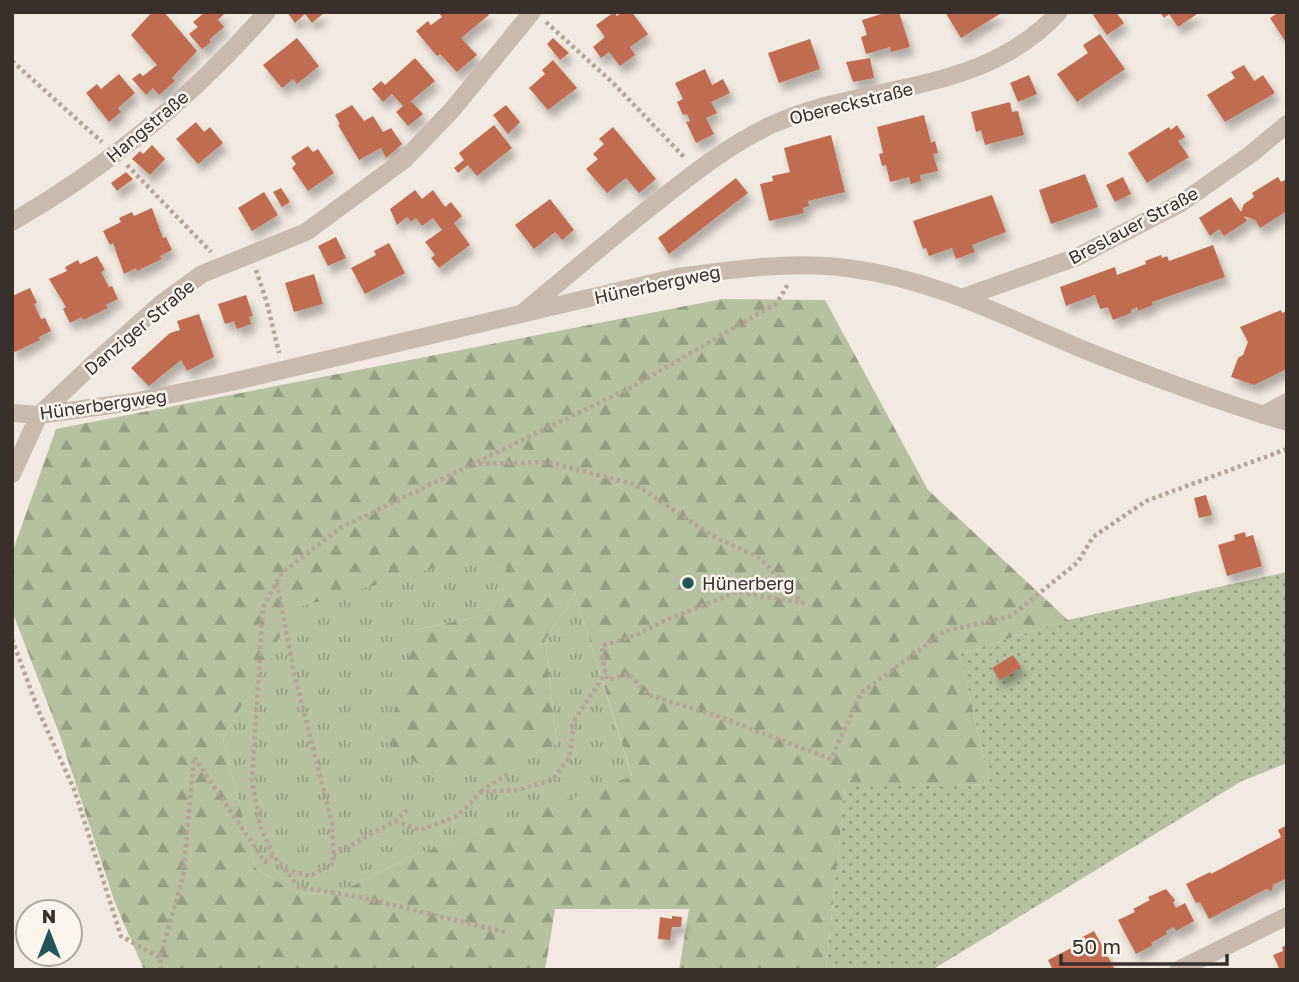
<svg xmlns="http://www.w3.org/2000/svg" width="1299" height="982" font-family="'Golos Text',sans-serif">
	<style>
		.grass { fill: url(#grass-tufts) }
		.forest { fill: url(#forest-firs); fill-rule: evenodd }
		.garden { fill: url(#garden-dots) }
		.building { fill: #c06c51; filter: url(#shadow) }
		.lines { fill: none; stroke-linecap: round; stroke-linejoin: round }
		.path { stroke: #b6a497; stroke-width: 4.5; stroke-dasharray: 3.5 3.5; stroke-linecap: butt }
		.minor { stroke: #cabaad; stroke-width: 18 }
		.poi-dot { fill: #225558; stroke: #faf4ed; stroke-width: 2.5 }
		.labels { text-anchor: middle; dominant-baseline: central; stroke-width: 5; stroke-linejoin: round; paint-order: stroke }
		.street-label { font-size: 18px; fill: #392f2b; stroke: #faf4ed }
		.poi-label { font-size: 18px; fill: #392f2b; stroke: #faf4ed; text-anchor: start }
	</style>
	<defs>
		<pattern id="grass-tufts" width="24" height="20" patternUnits="userSpaceOnUse" patternTransform="scale(1.75)"><rect width="24" height="20" fill="#b6c1a1"/><path d="M3 7l-1-3M5 7V3M7 7l1-3M15 17l-1-3M17 17v-4M19 17l1-3" fill="none" stroke="#959d83"/></pattern>
		<pattern id="forest-firs" width="22" height="20" patternUnits="userSpaceOnUse" patternTransform="scale(1.75)"><rect width="22" height="20" fill="#b6c1a1"/><path d="M5 1l3.5 6h-7zM16 11l3.5 6h-7z" fill="#959d83"/></pattern>
		<pattern id="garden-dots" width="8" height="8" patternUnits="userSpaceOnUse" patternTransform="scale(1.75)"><rect width="8" height="8" fill="#b6c1a1"/><path d="M2 2h.1M6 6h.1" fill="none" stroke="#959d83" stroke-width="1.8" stroke-linecap="round"/></pattern>
		<filter id="shadow"><feDropShadow dx="4.5" dy="8" stdDeviation="3.5" flood-color="#0004"/></filter>
	</defs>
	<rect width="100%" height="100%" fill="#f2eae1"/>
	<path class="grass" d="M458 560 508 568 485 615 415 630 557 744 545 640 575 593 632 777 405 859 336 894 297 893 256 869 223 739 296 607Z"/>
	<path class="forest" d="M722 299 825 300 928 490 1068 620 960 654 990 784 845 788 826 970H679L689 909H555L545 970H144L115 903 59 733 12 611V553L56 429ZM458 561 507 568 485 615 415 630 386 742 443 781 557 744 545 640 575 593 632 776 405 859 336 894 297 893 256 869 223 739 296 608Z"/>
	<path class="garden" d="M1287 572V763L1242 781 932 970H826L845 787 990 784 960 654 1068 620Z"/>
	<path class="building" d="M152 12H164L197 51 172 78 175 81 159 95 153 88 146 95 132 79 140 73 143 76 157 65 131 35Z
		M205 12H226L218 20 224 27 209 40 211 42 202 49 189 34 198 27 193 22Z
		M287 12H325L312 23 305 14 295 23Z
		M438 12H487L489 15 461 38 477 55 457 72 440 54 437 56 416 31 428 21 431 25 442 17Z
		M614 12 617 16 622 12H632L648 34 630 47 635 55 620 66 609 52 601 58 593 47 605 37 596 25Z
		M880 12H899L910 47 891 52 890 47 866 54 861 37 867 35 862 20 881 14Z
		M945 12H1003L961 38Z
		M1097 12H1116L1124 23 1107 35 1093 15Z
		M1160 12H1200L1178 27 1169 14 1164 18Z
		M1279 12H1287V44L1270 18Z
		M1100 34 1125 69 1077 102 1057 74 1088 53 1083 45Z
		M297 38 319 66 297 84 293 79 282 88 263 65Z
		M553 38 569 53 560 60 547 44Z
		M810 39 820 69 779 83 768 53Z
		M415 58 435 81 411 101 423 114 408 126 396 112 403 106 392 94 383 102 372 89 381 81 385 85Z
		M870 58 874 78 853 82 846 62Z
		M553 60 577 88 548 110 529 88 545 74 542 70Z
		M1244 65 1254 81 1263 75 1275 93 1225 122 1207 95 1235 78 1231 72Z
		M705 69 712 85 723 79 730 93 711 102 717 113 706 118 714 134 696 143 686 122 690 121 687 114 683 115 677 102 683 99 675 83Z
		M119 74 135 93 118 108 121 112 109 122 86 93 97 84 101 89Z
		M1029 75 1037 94 1018 102 1010 83Z
		M1010 102 1012 112 1018 111 1024 135 985 145 981 130 976 132 971 112Z
		M352 105 364 121 373 116 383 132 391 128 402 144 386 158 381 148 359 160 338 125 340 124 335 115Z
		M506 105 520 122 508 134 493 115Z
		M924 115 931 143 935 141 938 153 933 154 938 171 920 175 921 181 911 184 909 177 890 182 886 165 882 166 879 154 883 153 877 127Z
		M196 122 204 132 210 127 223 143 198 164 176 139Z
		M494 125 512 148 477 176 468 165 458 173 454 168 464 160 459 153Z
		M1177 125 1185 137 1178 141 1189 157 1147 183 1128 153 1169 127 1171 130Z
		M613 127 656 179 639 193 626 178 607 193 586 169 598 159 593 154 604 144 599 139Z
		M831 135 845 192 808 201 809 206 803 208 804 213 769 221 760 184 773 181 772 176 790 172 784 148Z
		M152 145 165 159 150 175 132 159 140 151 143 154Z
		M308 146 313 152 318 149 334 173 308 191 292 168 296 164 291 157Z
		M126 172 133 179 117 191 111 183Z
		M1085 174 1098 207 1051 224 1039 190Z
		M1123 177 1131 194 1115 202 1106 185Z
		M1278 177 1281 182 1287 179V211L1260 228 1255 220 1244 216 1247 221 1224 236 1219 229 1210 236 1199 218 1231 197 1241 212 1244 204 1254 197 1252 193Z
		M736 178 748 193 669 254 658 238Z
		M281 188 290 202 282 207 273 192Z
		M415 190 422 199 433 190 445 207 451 202 462 216 454 223 470 245 439 268 431 258 435 255 425 242 442 230 433 218 422 226 416 218 411 222 407 217 397 225 390 209Z
		M264 192 278 215 252 231 238 208Z
		M992 195 1006 232 972 245 975 252 956 259 952 248 929 256 926 248 923 249 913 221Z
		M550 199 574 230 562 240 555 232 534 249 515 225Z
		M152 208 163 238 166 237 172 250 160 256 162 259 137 271 136 268 124 274 113 243 110 245 103 231 121 222 119 218 132 212 134 216Z
		M336 237 346 258 328 266 318 246Z
		M389 243 405 273 365 294 351 268 376 255 374 251Z
		M1213 245 1225 277 1152 302 1153 305 1138 311 1137 307 1131 310V313L1113 320 1108 307 1100 309 1095 295 1066 306 1060 287 1115 267 1117 275 1146 264 1145 261 1161 255 1162 258 1167 256 1169 261Z
		M97 256 105 270 101 272 109 287 112 286 118 299 106 305 108 308 83 320 82 317 70 323 63 309 66 307 49 279 67 271 65 267 78 260 80 264Z
		M314 274 323 304 294 312 285 283Z
		M30 288 37 303 34 304 41 319 45 318 51 331 39 337 40 340 15 352 12 349V296Z
		M246 295 253 316 249 317 251 324 237 329 234 321 225 324 218 304Z
		M1281 310 1282 313 1287 311V369L1254 385 1231 377 1238 358 1243 355 1248 342 1240 327Z
		M199 314 214 357 187 371 181 360 149 386 131 368 170 333 180 330 177 321Z
		M1206 495 1212 515 1199 518 1194 498Z
		M1245 532 1246 537 1253 535 1262 566 1227 576 1218 545 1235 540 1234 535Z
		M1013 655 1021 667 1000 680 992 668Z
		M1287 825V878L1273 885 1272 891 1266 889 1209 919 1200 902 1196 903 1186 884 1210 872 1211 874 1281 837 1278 830Z
		M1166 889 1175 900 1173 903 1176 908 1185 903 1194 921 1176 931 1174 927 1166 931 1167 934 1151 943 1153 945 1136 954 1118 920 1135 912 1133 909 1150 900 1148 897Z
		M672 916 682 917 681 927H672L670 940 658 939 660 917 672 919Z
		M1094 931 1115 970H1053L1048 960 1073 947 1071 943Z
		M1287 945V970H1280L1273 955 1283 951 1282 947Z"/>
	<g class="lines">
		<path class="path" d="M546 22 612 82 685 158
			M12 61 102 142
			M127 165 211 252
			M256 270 267 303 279 353
			M477 462 632 387 777 303 788 284
			M277 583 294 673 332 823 334 863 310 876 286 870
			M12 639 39 712 74 789 121 936 160 958
			M481 791 509 773
			M395 821 420 830 457 816 481 792 518 790 552 780 569 758 575 719 606 673
			M333 855 395 821 410 807
			M505 932 359 897 299 887 273 855 260 826 252 780 263 607 282 573 340 528 473 464 548 462 636 485 711 535 760 558 803 603 737 592 666 620 636 635 602 646 604 667 608 680 629 674 649 695 717 716 831 759 861 693 945 631 1011 616 1078 562 1093 537 1146 501 1287 449
			M161 970 160 958 183 877 194 757 265 862 273 855"/>
		<path class="minor" d="M12 222C108 167 194 95 267 12
			M964 297 1077 257 1181 203 1251 154 1287 124
			M525 311C567 276 609 240 652 206 690 176 727 146 771 125 868 81 981 97 1059 12
			M12 413 39 415 133 402 227 383 678 277C734 269 791 261 847 268 934 279 1003 316 1082 349 1149 376 1217 401 1287 422
			M1263 415 1287 402
			M12 474 39 415 92 365 162 303 202 274 306 232 404 160 452 110 532 12
			M1178 970 1287 916"/>
	</g>
	<circle class="poi-dot" cx="688" cy="583" r="7"/>
	<g class="labels">
		<g class="street-label">
			<text transform="translate(851 103) rotate(-14)">Obereckstraße</text>
			<text transform="translate(147 126) rotate(-40)">Hangstraße</text>
			<text transform="translate(1133 225) rotate(-28)">Breslauer Straße</text>
			<text transform="translate(657 284) rotate(-12)">Hünerbergweg</text>
			<text transform="translate(139 327) rotate(-40)">Danziger Straße</text>
			<text transform="translate(103 404) rotate(-8)">Hünerbergweg</text>
		</g>
		<g class="poi-label">
			<text x="702" y="583">Hünerberg</text>
		</g>
	</g>
	<rect width="1299" height="982" fill="none" stroke="#392f2b" stroke-width="28"/>
	<g transform="translate(49 933)"><circle r="33" fill="#faf4ed" stroke="#ada59f" stroke-width="2"/>
	<path d="M0-5L12 26L0 18L-12 26Z" fill="#225558"/>
	<text y="-10" font-size="19" font-weight="bold" text-anchor="middle" fill="#392f2b">N</text>
	</g>
	<path d="M1061 954v10h166v-10" fill="none" stroke="#392f2b" stroke-width="3.5"/>
	<text x="1072" y="954" font-size="21" fill="#392f2b" stroke="#faf4ed" stroke-width="5" paint-order="stroke">50 m</text>
</svg>
